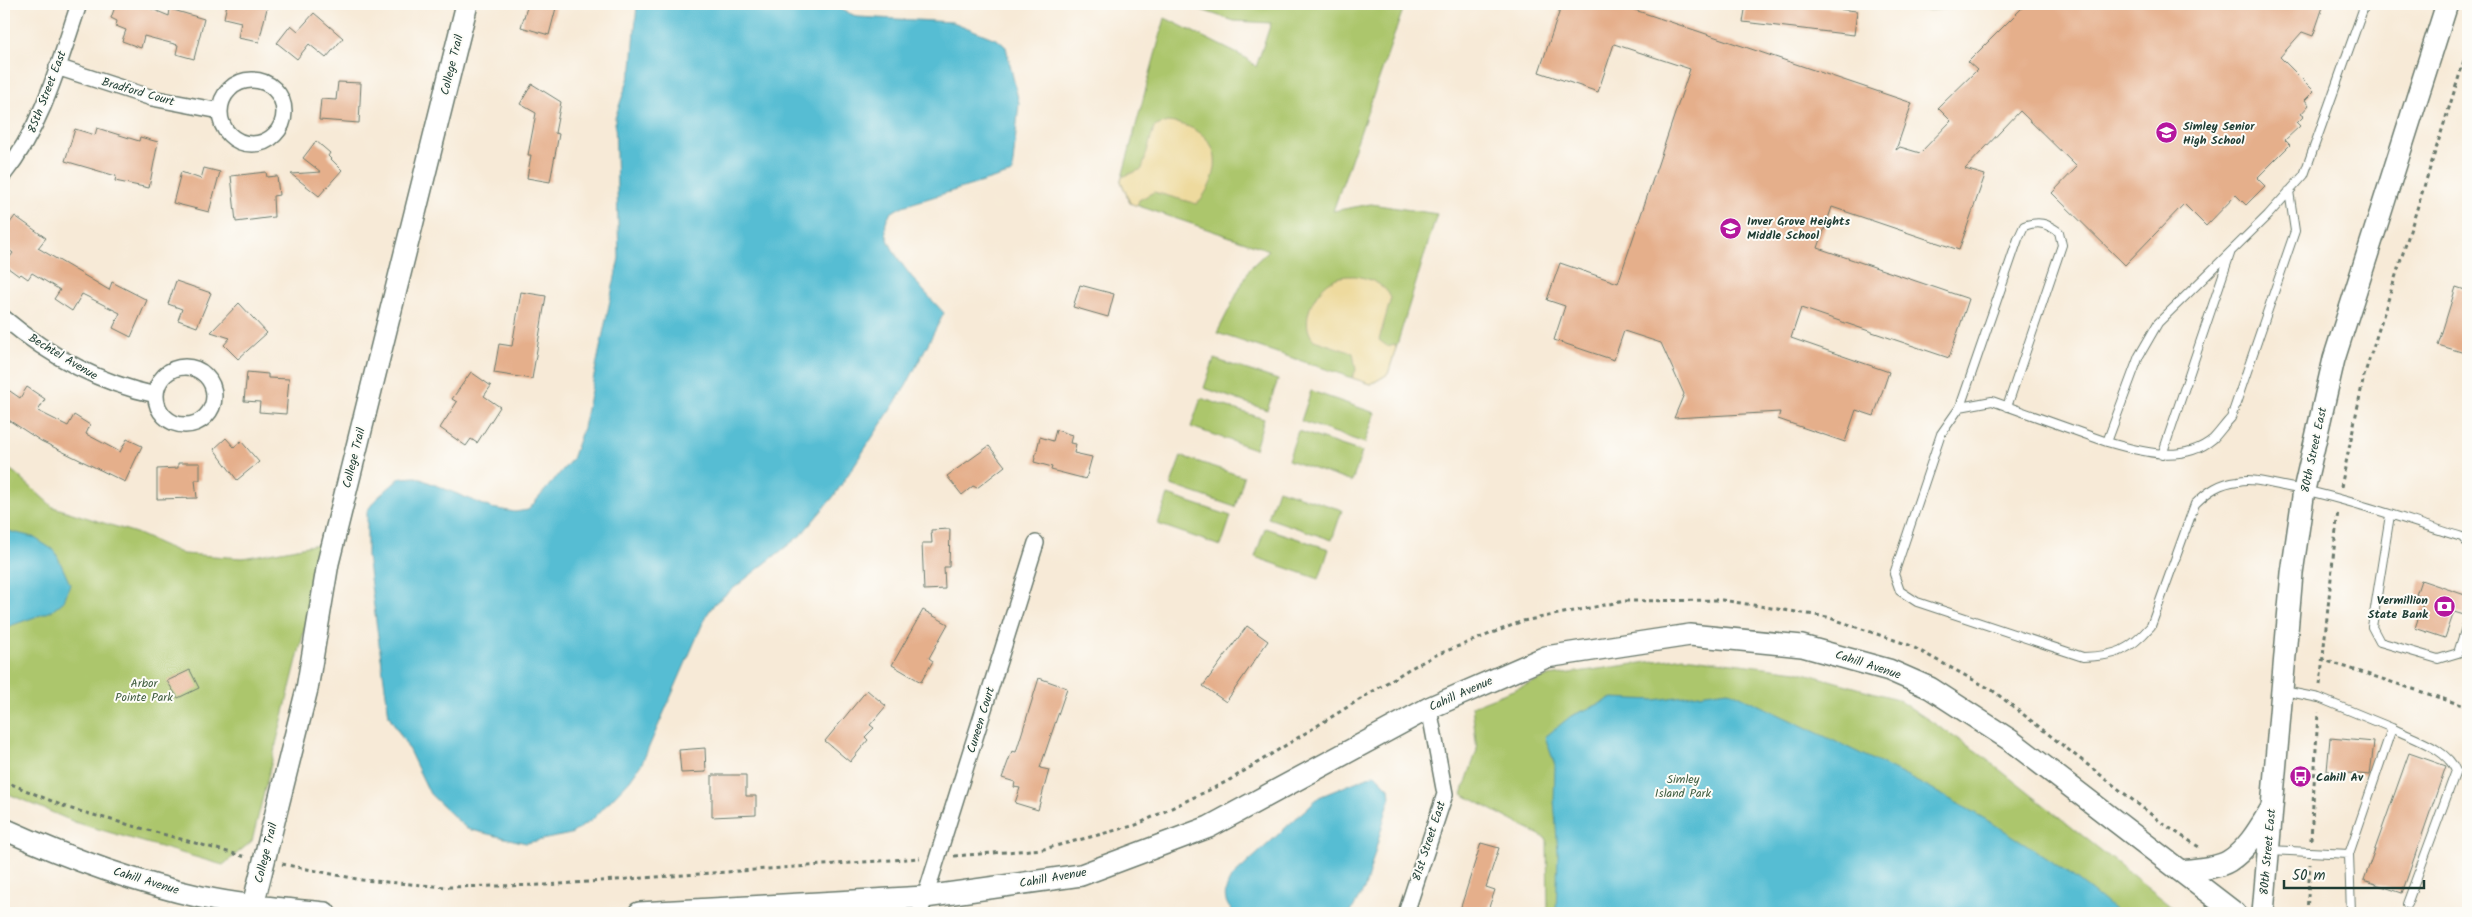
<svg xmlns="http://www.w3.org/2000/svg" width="2472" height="917" font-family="Kalam,sans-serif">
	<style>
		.green { fill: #acc66c; stroke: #668250 }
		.sand { fill: #eeda9e; stroke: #868c69 }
		.water { fill: #56bdd3; stroke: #3a7d84 }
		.building { fill: #e5af8b }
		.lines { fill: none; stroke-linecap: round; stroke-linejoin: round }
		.lane-casing { stroke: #6b7a6d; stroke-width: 10 }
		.street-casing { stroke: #6b7a6d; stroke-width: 18 }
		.secondary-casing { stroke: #6b7a6d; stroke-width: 24 }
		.path { stroke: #6b7a6d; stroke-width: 3; stroke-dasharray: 4 4; stroke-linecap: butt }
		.lane { stroke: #fff; stroke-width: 8 }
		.street { stroke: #fff; stroke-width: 15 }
		.secondary { stroke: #fff; stroke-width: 21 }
		.labels { text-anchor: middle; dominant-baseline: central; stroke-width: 4; stroke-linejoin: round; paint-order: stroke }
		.street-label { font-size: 12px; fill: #1f3d34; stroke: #fdfcf7 }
		.poi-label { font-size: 12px; font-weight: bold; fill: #1f3d34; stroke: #fdfcf7; text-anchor: start }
		.park-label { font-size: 12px; fill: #425f42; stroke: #fdfcf7 }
	</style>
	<rect width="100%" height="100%" fill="#fdfcf7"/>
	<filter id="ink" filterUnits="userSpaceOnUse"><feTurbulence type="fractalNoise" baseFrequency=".02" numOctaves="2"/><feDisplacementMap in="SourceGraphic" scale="10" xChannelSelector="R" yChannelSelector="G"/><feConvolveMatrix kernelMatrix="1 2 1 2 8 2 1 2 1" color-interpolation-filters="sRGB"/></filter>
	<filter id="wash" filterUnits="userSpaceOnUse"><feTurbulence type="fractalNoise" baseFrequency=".0096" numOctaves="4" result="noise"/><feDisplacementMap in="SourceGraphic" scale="20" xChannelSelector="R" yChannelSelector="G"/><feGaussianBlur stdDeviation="1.12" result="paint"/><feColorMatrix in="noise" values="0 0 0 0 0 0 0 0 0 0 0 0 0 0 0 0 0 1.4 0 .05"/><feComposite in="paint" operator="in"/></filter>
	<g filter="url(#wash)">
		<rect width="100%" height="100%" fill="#f7ead7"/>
		<path class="green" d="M1184 4H1405L1333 211 1371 204 1437 214 1388 374 1371 384 1217 333 1250 268 1269 250 1130 203 1121 181 1165 18 1248 59 1256 67 1271 23 1234 21Z
			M1861 4H1966C1933 16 1895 7 1861 4Z
			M1214 359 1278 380 1267 410 1204 388Z
			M1311 391 1375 413 1365 443 1301 421Z
			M1201 398 1264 419 1255 449 1191 427Z
			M1298 431 1362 452 1352 482 1288 460Z
			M1181 456 1244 477 1235 507 1171 485Z
			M4 466 15 473 53 507 136 533 183 554 243 558 324 543 314 591 252 841 223 865 77 823 4 792Z
			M1278 489 1342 510 1332 540 1268 518Z
			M1168 495 1231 516 1221 546 1158 524Z
			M1265 528 1329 549 1319 579 1255 557Z
			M1684 657 1797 671 1897 699 1976 751 2180 913H1548L1547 839 1462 794 1477 750 1472 706 1549 676Z"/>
		<path class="sand" d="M1167 122C1219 127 1229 167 1197 204L1154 192 1139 200 1137 206 1130 203 1121 181 1122 177 1142 169 1154 127Z
			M1355 276C1369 278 1385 284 1391 298L1379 340 1387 346 1395 344 1396 348 1388 374 1371 384 1352 378 1356 370 1353 353 1314 340C1298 323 1314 291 1331 281 1338 276 1346 276 1355 276Z"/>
		<path class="water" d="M637 4H839L842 10 858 17 953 22 998 40 1006 47 1019 103 1012 173 903 206C899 208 893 211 890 214 869 238 929 296 944 313L906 386 834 496 801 535 715 603 706 616 642 763 630 780 592 820 571 834 526 843 467 829 430 794 406 744 389 716 367 556V511L376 499 400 478 416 477 491 508 515 512 528 510 572 459 583 428 619 258 615 118 632 68Z
			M4 530 33 537 55 551 70 584 64 601 52 611 4 628Z
			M1728 690C1862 756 2004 813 2118 913H1556L1558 853 1554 800 1555 765 1545 737 1571 716 1613 698 1655 700Z
			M1375 774 1389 788 1390 798 1365 888 1350 913H1234C1223 902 1223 892 1231 878L1319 797Z"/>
		<g id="blocks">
			<path class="building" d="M116 4H140L169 16 170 9 204 19 194 59 176 54 178 45 144 36 141 48 122 41 126 30 116 26 117 21 111 18Z
				M227 4H268L259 42 238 38 241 22 224 18Z
				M528 4H557L549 35 521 27Z
				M1562 4H1617L1912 103 1896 150 1900 147 1920 153 1951 121 1938 108 1977 70 1968 62 2026 4H2324L2313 36 2302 32 2280 57 2314 91 2305 100 2309 105 2301 114 2304 116 2297 123 2300 126 2285 140 2290 145 2257 178 2265 186 2246 205 2236 195 2206 226 2184 204 2125 265 2052 193 2077 167 2020 111 1965 169 1985 175 1959 250 1832 207 1818 248 1969 299 1949 358 1801 308 1791 338 1889 372 1874 416 1856 410 1845 442 1778 419 1780 412 1674 418 1684 394 1661 343 1624 331 1614 360 1554 340 1565 306 1547 300 1560 263 1618 283 1690 69 1614 44 1598 92 1539 72Z
				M1746 4H1786L1857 11 1854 35 1743 22Z
				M314 13 343 38 326 58 309 44 297 59 277 43 291 25 298 31Z
				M338 82 361 83 359 123 319 120 321 99 336 100Z
				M532 84 561 102 555 133 559 134 550 182 527 178 531 155H528L536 113 520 104Z
				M97 128 139 141 140 137 158 142 149 188 115 181 116 176 65 161 75 129 95 135Z
				M316 141 330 153 328 156 342 170 319 196 291 174 321 172 303 158Z
				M204 168 220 172 209 212 173 203 181 172 201 179Z
				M266 172 267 177 277 176 279 195 273 196 274 217 236 222 231 176Z
				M15 216 46 238 38 248 109 290 112 282 147 300 131 337 113 328 120 313 82 294 72 311 54 299 60 290 32 273 28 279 21 274 19 276 4 265 13 253 4 246V231Z
				M176 281 211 293 197 327 178 320 182 309 168 304Z
				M1080 285 1114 294 1108 317 1073 307Z
				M2456 287 2468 291V354L2438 345Z
				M521 292 546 296 532 379 494 373 499 344 512 346Z
				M239 303 267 333 238 359 224 345 230 338 211 332Z
				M247 372 268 374V378L289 379 286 414 259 412 260 402 244 401Z
				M471 372 491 386 484 396 500 407 477 443 471 439 466 446 440 428 457 402 452 399Z
				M4 387 20 398 27 387 45 399 38 411 68 426 74 415 90 425 86 434 120 452 127 439 142 446 125 482 41 441 4 417Z
				M1056 430 1072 435 1070 443 1076 444 1074 453 1092 457 1086 479 1051 470 1052 467 1034 462 1040 437 1053 441Z
				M226 438 234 447 241 441 259 462 237 480 214 449Z
				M989 446 1005 466 977 488 973 486 962 495 947 476Z
				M178 463H200V480H195L197 498 157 499V469L178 468Z
				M950 529 949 567H944L945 589 924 590 922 543H932L931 530Z
				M2421 580 2468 596 2464 615 2454 612 2445 638 2415 628 2425 598 2416 595Z
				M923 610 948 624 929 658 933 661 921 682 892 665Z
				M1247 626 1268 641 1226 702 1203 686Z
				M190 670 199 688 178 698 167 681Z
				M1039 678 1067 688 1040 768 1049 770 1038 810 1015 803 1020 788 1014 787 1015 782 1002 778 1012 751 1016 752Z
				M867 690 886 706 870 725 874 728 865 737 868 740 850 762 825 741Z
				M2330 738 2374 742 2370 775 2327 771Z
				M705 748 706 772 681 773 679 750Z
				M2409 753 2446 766 2402 893 2364 880Z
				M712 775H746V796H756V815L712 817Z
				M1481 843 1499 848 1486 887 1495 890 1487 913H1459Z"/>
		</g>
	</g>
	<g filter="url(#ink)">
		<use href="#blocks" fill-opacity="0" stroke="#6b7a6d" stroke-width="1"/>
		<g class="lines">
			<defs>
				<path id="lane" d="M2365 4 2304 175 2268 215 2158 323 2139 356 2107 442 1992 401 1960 407 1941 434 1894 574 1900 591 1917 602 2083 657C2116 656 2129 651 2151 626L2195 504C2208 491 2220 483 2238 481 2252 478 2268 483 2283 486 2344 497 2403 519 2462 537L2468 544
					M1960 407 2018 239 2024 226C2039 221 2046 223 2059 232L2062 245 2007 407
					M2107 442C2141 452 2183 464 2213 439 2219 433 2225 424 2231 418L2295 231 2289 191
					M2162 455 2230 254
					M2390 515 2372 627 2380 642 2438 659 2458 653 2468 621
					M2392 728C2413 739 2447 748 2456 771L2407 904
					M2270 850 2349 854 2392 728 2319 698 2284 691
					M2349 854 2351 913"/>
				<path id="street" d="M57 67 152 98 220 111
					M220 112a32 32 0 1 1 64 0a32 32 0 1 1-64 0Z
					M4 174C43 125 59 63 79 4
					M4 318C48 355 99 383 156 395
					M156 396a29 29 0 1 1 58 0a29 29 0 1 1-58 0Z
					M920 913 1036 543
					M1406 913 1445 794 1429 708"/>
				<path id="secondary" d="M4 829C66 857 133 882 201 897 242 906 284 909 325 913
					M2180 871C2195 869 2216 869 2229 861 2248 849 2260 827 2271 809
					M253 905 307 689 328 563 467 4
					M639 913 925 897 1081 875 1209 827 1429 708 1546 657 1690 635 1802 646 1889 670 1930 688 2010 740 2235 913
					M2263 913 2292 573 2304 490 2334 359 2447 4"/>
			</defs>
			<use href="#lane" class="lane-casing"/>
			<use href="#street" class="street-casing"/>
			<use href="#secondary" class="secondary-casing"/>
			<path class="path" d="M2341 487 2364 376 2468 48
				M2321 659 2468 707
				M2320 685 2338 510
				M4 781 68 808 246 857
				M2311 840 2318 712
				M954 856 1044 849 1136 825 1228 781 1409 669 1436 655 1523 621 1625 601 1722 600 1827 617 1909 645 1992 690 2162 823 2202 849
				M282 864 362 880 446 887 546 885 920 858
				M2307 913 2310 864"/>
			<use href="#lane" class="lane"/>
			<use href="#street" class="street"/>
			<use href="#secondary" class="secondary"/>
		</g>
	</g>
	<defs>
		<symbol id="school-disc" viewBox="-11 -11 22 22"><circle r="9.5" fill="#b5179e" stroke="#fdfcf7"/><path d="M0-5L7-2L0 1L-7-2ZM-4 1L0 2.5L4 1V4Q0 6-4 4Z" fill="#fff"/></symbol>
		<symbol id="bank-disc" viewBox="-11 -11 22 22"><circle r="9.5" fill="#b5179e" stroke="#fdfcf7"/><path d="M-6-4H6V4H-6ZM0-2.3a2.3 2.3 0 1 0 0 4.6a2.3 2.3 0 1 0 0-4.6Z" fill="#fff"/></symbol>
		<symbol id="bus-disc" viewBox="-11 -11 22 22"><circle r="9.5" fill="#b5179e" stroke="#fdfcf7"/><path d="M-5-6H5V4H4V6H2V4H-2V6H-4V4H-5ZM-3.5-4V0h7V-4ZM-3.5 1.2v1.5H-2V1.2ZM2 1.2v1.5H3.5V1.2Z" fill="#fff"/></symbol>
	</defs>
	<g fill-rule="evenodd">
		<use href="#school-disc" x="2154" y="120" width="25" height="25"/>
		<use href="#school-disc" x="1718" y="216" width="25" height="25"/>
		<use href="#bank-disc" x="2432" y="594" width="25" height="25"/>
		<use href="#bus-disc" x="2288" y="764" width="25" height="25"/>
	</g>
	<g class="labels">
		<g class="street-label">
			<text transform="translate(452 65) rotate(-76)">College Trail</text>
			<text transform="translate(47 92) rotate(-69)">85th Street East</text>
			<text transform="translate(138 92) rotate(16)">Bradford Court</text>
			<text transform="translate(63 357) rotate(31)">Bechtel Avenue</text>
			<text transform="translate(2314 450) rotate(-78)">80th Street East</text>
			<text transform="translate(354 458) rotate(-76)">College Trail</text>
			<text transform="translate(1868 665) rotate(18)">Cahill Avenue</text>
			<text transform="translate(1461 694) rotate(-24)">Cahill Avenue</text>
			<text transform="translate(981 720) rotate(-73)">Cuneen Court</text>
			<text transform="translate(1429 841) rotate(-72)">81st Street East</text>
			<text transform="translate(2268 852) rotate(-85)">80th Street East</text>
			<text transform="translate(266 853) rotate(-76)">College Trail</text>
			<text transform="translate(1053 878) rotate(-10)">Cahill Avenue</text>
			<text transform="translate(146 881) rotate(17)">Cahill Avenue</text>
		</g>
		<g class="poi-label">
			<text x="2183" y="126">Simley Senior<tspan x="2183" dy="14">High School</tspan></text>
			<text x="1747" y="221">Inver Grove Heights<tspan x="1747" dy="14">Middle School</tspan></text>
			<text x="2428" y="600" text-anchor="end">Vermillion<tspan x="2428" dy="14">State Bank</tspan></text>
			<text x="2316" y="777">Cahill Av</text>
		</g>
		<g class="park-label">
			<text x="144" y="683">Arbor<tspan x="144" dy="14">Pointe Park</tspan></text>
			<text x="1683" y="779">Simley<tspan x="1683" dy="14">Island Park</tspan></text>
		</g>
	</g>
	<rect width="2472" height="917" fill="none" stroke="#fdfcf7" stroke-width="20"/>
	<path d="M2284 880v8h140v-8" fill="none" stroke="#1f3d34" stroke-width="2.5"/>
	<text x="2292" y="880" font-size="15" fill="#1f3d34" stroke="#fdfcf7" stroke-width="4" paint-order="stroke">50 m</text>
</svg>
